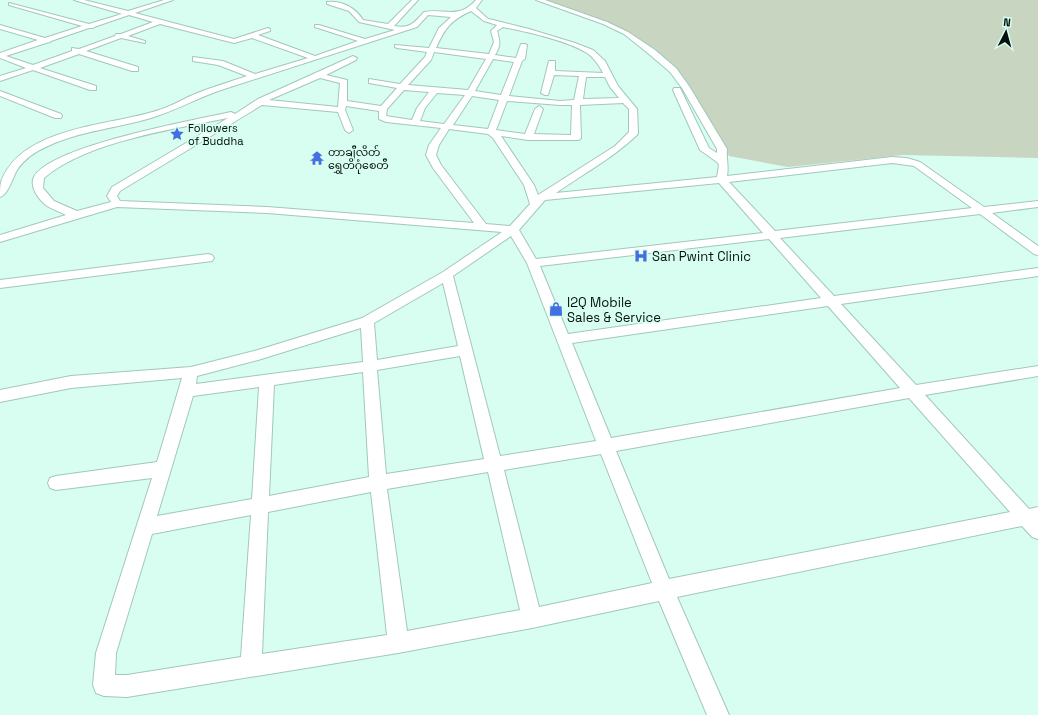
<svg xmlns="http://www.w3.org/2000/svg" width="1038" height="715" font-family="'Space Grotesk','Noto Sans Myanmar',sans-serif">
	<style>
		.green { fill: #c7d5c1 }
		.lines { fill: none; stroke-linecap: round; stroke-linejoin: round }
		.street-casing { stroke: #a2c7bb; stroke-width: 2 }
		.street { fill: #fff; fill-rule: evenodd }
		.labels { text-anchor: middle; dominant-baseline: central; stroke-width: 3.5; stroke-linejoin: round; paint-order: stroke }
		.far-poi-label { font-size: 11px; fill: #04100c; stroke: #d7fef1; text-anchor: start }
		.poi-label { font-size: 13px; fill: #04100c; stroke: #d7fef1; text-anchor: start }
	</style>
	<rect width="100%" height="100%" fill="#d7fef1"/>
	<path class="green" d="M540 0H1038V158L903 155 788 167 729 156 705 115 679 78 625 32Z"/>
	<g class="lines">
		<defs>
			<path id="street" d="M74 0H84L128 11 164 0H173L135 13 234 39 268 28 270 29V31L258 35 315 56 358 41 315 27V25H319L365 39 395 30 359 22 349 11 327 4V2C341 0 356 8 363 20L388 24 412 0H418L394 26C410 29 414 23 424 12 445 8 458 20 476 0H482L476 8 488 19 493 20 529 29 575 43 593 50 605 61 618 86 637 109 638 133 637 135C613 158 583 174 556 193L717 177 719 165 717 162 700 150 673 90 674 88H680L681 90 709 148 717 153V149L682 88 670 72 649 54 624 34 603 24 536 0H545L607 22 628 32 655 50 676 68 689 86 727 149C726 160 729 166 727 176L892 157 907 158 920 162 984 207 1038 201V207L992 213 1038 246V255L1034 254 980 214 780 238 834 296 1038 268V276L841 304 916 385 1038 366V376L925 395 1029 509 1038 507V539L1032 537 1022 526 677 597 729 715H707L659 601 532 628 398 653 127 697 104 696 96 693 93 685 96 653 152 478 56 490 50 488 48 483 50 478 56 476 157 462 182 378 71 388 0 402V390L71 376 191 367 258 350 362 318 443 272 502 232 267 213 117 207 0 242V235L66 215C60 212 52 209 47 206 39 200 29 187 34 177 50 146 195 120 231 112L235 114 258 99 353 56 357 58 356 60 326 75 347 80V101L381 106 397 88 369 83V79L400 84 425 57 427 52 397 48 395 47V45L429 48 439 28 451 17 428 15 417 27 221 90C197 98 175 111 151 118 117 128 80 131 48 146 36 151 25 158 17 170 13 177 8 195 0 197 0 192 0 186 1 182 21 126 111 126 159 110 172 106 183 99 195 94 212 87 230 82 247 76L218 65 193 61V57L223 61 255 74 308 58 252 38 234 43 160 24 128 36 145 41V43L121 38 86 51 138 67V71H132L79 54 40 68 96 86V90H90L33 70 0 81V76L26 68 0 58V53L38 40 0 29V25L45 38 82 26 9 5V3L89 24 122 14ZM471 11 484 21 497 25 491 31 494 42 489 54 436 48C445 28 451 20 471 11ZM129 15 153 22 121 34H116L115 36 79 49 72 48V51L33 65 6 56 46 43 50 42 51 41 89 28H93L94 27ZM503 27C527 32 566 40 587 53 594 58 599 65 603 73L555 71V61H549L541 93 545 95H548L554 75 579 76 574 100 560 101 509 96 522 61 525 59 527 45 525 44H521L516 58 495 55C501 46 500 41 497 31ZM434 52 486 59 468 90 408 85 431 60ZM493 59 514 62 501 95 475 91ZM586 77H605L610 87 619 98 583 99ZM320 78 340 83 338 107 269 100ZM404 90 429 92 417 108 412 120 386 116 387 109ZM437 93 465 95 444 124 420 121 425 108ZM472 96 499 100 488 129 453 125ZM507 101 560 105H572L571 135 534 134 543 109 539 106 535 109 525 134 496 130ZM623 103 629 109V132L615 146 538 195 534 185 501 136 528 140H579L581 138 580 105ZM262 105 338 112 345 130 349 133 353 130 345 110 346 106 379 111V119L386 122 441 128 429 145 426 155 433 168 474 223 267 207 120 201 117 196 120 191ZM228 118 112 187 107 196 111 202 77 211 54 201 43 188 44 178C86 142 173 129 228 118ZM449 129 488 134 493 138 524 185 530 204 510 226 486 224 441 165 436 155 439 145ZM892 163 914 166 972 208 775 231 729 182ZM719 183 763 233 536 259 519 230 545 200ZM511 236 527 263 596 441 500 456 453 276ZM769 239 821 298 568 334 540 266ZM443 283 458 346 377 360 374 323ZM828 306 900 388 611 438 572 343ZM361 328 363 362 196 384 197 376 258 360ZM460 356 484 459 386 474 377 370ZM363 372 369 477 269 496 274 385ZM259 387 252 499 157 516 193 396ZM909 398 1010 512 669 579 616 451ZM601 454 652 583 539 607 504 470ZM488 472 520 610 407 631 387 489ZM371 492 387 635 262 654 268 512ZM251 515 241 657 127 675H115L116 653 152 534Z
				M0 91 61 114 62 116 61 118H55L0 96Z
				M208 254 212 255 214 258 212 261 0 288V280Z"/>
		</defs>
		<use href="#street" class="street-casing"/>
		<use href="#street" class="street"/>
	</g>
	<defs>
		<symbol id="sight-bare" viewBox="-9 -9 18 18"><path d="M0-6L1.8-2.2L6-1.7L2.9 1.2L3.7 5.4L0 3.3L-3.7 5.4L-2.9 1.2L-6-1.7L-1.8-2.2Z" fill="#436fe1" stroke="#d7fef1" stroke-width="2.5" paint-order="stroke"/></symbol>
		<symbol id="temple-bare" viewBox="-9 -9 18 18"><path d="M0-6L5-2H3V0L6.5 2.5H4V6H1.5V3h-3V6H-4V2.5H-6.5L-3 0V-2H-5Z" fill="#436fe1" stroke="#d7fef1" stroke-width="2.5" paint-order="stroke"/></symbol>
		<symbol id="hospital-bare" viewBox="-9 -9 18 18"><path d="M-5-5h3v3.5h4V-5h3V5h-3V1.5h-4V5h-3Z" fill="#436fe1" stroke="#d7fef1" stroke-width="2.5" paint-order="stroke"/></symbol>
		<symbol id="shop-bare" viewBox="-9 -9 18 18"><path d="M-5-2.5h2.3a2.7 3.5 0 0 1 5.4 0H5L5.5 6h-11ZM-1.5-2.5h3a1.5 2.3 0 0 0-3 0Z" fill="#436fe1" stroke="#d7fef1" stroke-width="2.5" paint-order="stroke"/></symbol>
	</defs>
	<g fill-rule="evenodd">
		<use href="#sight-bare" x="167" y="124" width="20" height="20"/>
		<use href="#temple-bare" x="307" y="148" width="20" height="20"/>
		<use href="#hospital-bare" x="631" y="246" width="20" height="20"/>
		<use href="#shop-bare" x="546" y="299" width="20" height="20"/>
	</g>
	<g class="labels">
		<g class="far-poi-label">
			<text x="188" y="128">Followers<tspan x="188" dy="13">of Buddha</tspan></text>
			<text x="328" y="152">တာချီလိတ်<tspan x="328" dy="13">ရွှေတိဂုံစေတီ</tspan></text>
		</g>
		<g class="poi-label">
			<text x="652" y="256">San Pwint Clinic</text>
			<text x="567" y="302">I2Q Mobile<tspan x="567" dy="15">Sales &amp; Service</tspan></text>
		</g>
	</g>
	<g transform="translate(1006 32) rotate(6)" stroke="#d7fef1" stroke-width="3" paint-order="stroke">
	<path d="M0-3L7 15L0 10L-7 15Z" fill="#04100c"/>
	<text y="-6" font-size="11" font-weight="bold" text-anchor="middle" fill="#04100c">N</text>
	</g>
</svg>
